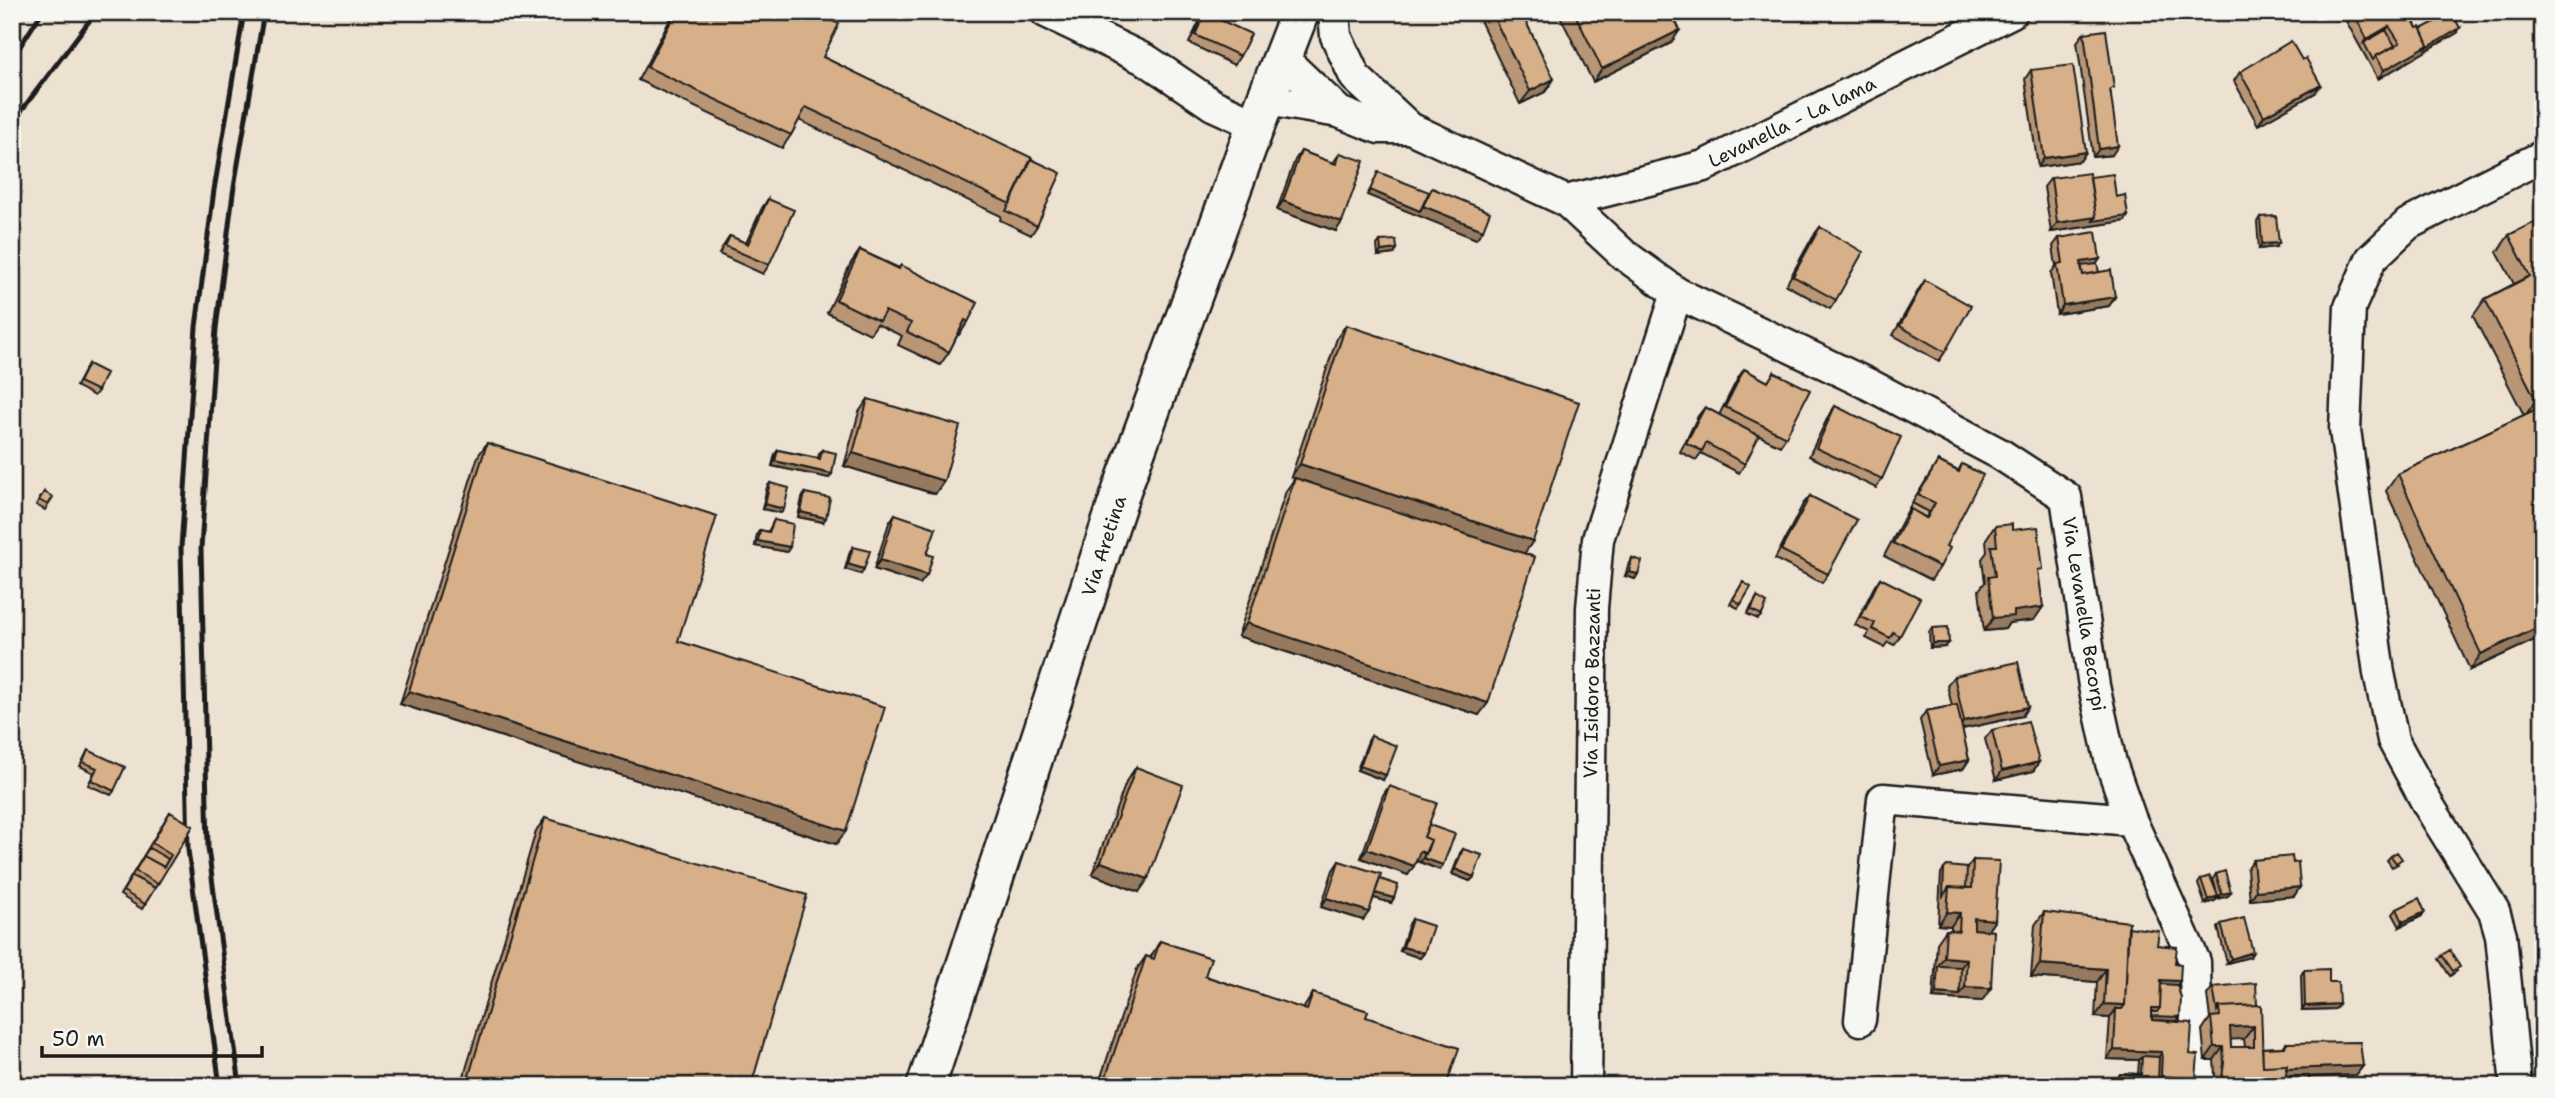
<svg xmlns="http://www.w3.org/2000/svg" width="2555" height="1098" font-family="'Shantell Sans',sans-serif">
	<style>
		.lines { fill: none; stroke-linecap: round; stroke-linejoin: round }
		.minor-casing { stroke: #1c1c1c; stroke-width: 35 }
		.tertiary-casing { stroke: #1c1c1c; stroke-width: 42 }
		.minor { stroke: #f6f6f2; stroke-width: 30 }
		.tertiary { stroke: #f6f6f2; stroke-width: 37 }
		.rail { stroke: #1c1c1c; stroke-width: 5 }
		.wall { fill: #b99675; stroke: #1c1c1c; stroke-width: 2; fill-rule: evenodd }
		.shaded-wall { fill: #967a5f; stroke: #1c1c1c; stroke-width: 2 }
		.building { fill: #d7af88; stroke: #1c1c1c; stroke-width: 2; fill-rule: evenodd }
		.labels { text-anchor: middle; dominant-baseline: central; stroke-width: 7; stroke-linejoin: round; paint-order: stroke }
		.street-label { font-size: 19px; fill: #1c1c1c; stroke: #f6f6f2 }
	</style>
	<rect width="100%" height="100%" fill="#ede1d2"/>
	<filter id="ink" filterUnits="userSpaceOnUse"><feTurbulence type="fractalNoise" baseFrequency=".0143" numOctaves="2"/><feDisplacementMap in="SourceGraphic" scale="14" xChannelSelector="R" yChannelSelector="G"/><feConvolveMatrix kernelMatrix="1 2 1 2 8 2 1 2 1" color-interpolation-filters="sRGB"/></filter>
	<g filter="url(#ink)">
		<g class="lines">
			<defs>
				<path id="minor" d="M1046 12 1148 61 1213 105 1257 125
					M1334 12 1336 36 1355 77 1410 128 1566 201 1704 166 2012 12
					M1281 57 1339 112
					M1267 100 1339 112 1379 128H1410
					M1566 201 1623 254 1677 293 1872 386 2000 454 2066 497 2094 686 2111 763 2131 820 2195 962 2196 1024 2203 1086
					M1860 1020 1883 799 2131 820
					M1586 1086 1592 608 1598 539 1677 293
					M2516 1086 2501 935 2494 911 2427 803 2393 740 2379 673 2345 430 2350 307 2371 259 2408 224 2543 156"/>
				<path id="tertiary" d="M926 1086 1122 489 1247 148 1300 12"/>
			</defs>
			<use href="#minor" class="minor-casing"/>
			<use href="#tertiary" class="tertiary-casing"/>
			<use href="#minor" class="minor"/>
			<use href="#tertiary" class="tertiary"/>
			<path class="rail" d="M12 59 42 12
				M12 123 96 12
				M220 1086 188 850 181 548 196 327 214 190 244 12
				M240 1086 208 848 201 548 216 329 233 193 264 12"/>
		</g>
		<path class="wall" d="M674 12H814L823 57 1031 159 1037 226 1031 235 1000 220 1001 216 799 120 791 135 782 148 638 80Z
			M1217 12H1228L1226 16Z
			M1476 12H1521L1554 79 1545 92 1520 104Z
			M1558 12H1683L1674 17 1671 43 1593 82Z
			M2341 12H2409L2417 28 2457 33 2378 79Z
			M1205 13 1240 56 1234 65 1189 43 1199 22Z
			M2084 33 2111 93 2112 155 2093 157 2077 42Z
			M2031 70 2086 152 2080 161 2038 167 2025 79Z
			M2240 72 2315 93 2258 125 2234 81Z
			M1301 151 1333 163 1340 153 1336 231 1277 210 1295 160Z
			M2090 177 2116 197 2125 221 2051 232 2044 187 2051 178Z
			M768 199 769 265 763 274 719 254 724 245 730 236 746 243 762 208Z
			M2260 217 2276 247 2259 249 2257 222Z
			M2543 218V636L2470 670 2386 491 2398 474 2524 415 2473 316 2485 299 2514 284 2497 252 2509 235Z
			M1820 227 1836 300 1830 309 1786 285 1813 236Z
			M2059 238 2099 272 2115 297 2109 306 2057 314 2051 273 2056 266 2053 246Z
			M1380 241 1394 254 1378 256 1377 245Z
			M860 250 899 268 901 265 968 322 959 335 958 334 949 352 940 365 898 345 902 336 877 324 870 334 827 313 851 263Z
			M1925 280 1945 352 1939 361 1893 335 1919 289Z
			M1346 325 1524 554 1479 715 1238 636 1286 491 1295 478 1291 477 1337 338Z
			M88 364 98 391 94 396 76 386Z
			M1744 369 1768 382 1774 372 1786 437 1780 446 1754 433 1745 464 1739 473 1701 453 1696 460 1680 452 1698 416 1705 407 1719 415 1738 378Z
			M868 399 944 481 935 494 844 466 859 412Z
			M1835 406 1882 479 1876 488 1809 456 1829 415Z
			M487 443 678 641 846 831 836 844 400 704 478 456Z
			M778 450 818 458 819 454 822 450 829 478 772 466 775 454Z
			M1938 461 1958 471 1962 464 1946 546 1940 567 1931 580 1884 556 1909 508Z
			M770 483 784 509 781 513 762 509 767 487Z
			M44 492 48 505 45 510 36 505Z
			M805 493 823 522 798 517 802 498Z
			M1810 496 1828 574 1822 583 1775 559 1803 504Z
			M895 514 927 554 920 584 874 569 889 523Z
			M774 520 787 552 755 546 757 534 760 530 768 532Z
			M1995 526 2012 530 2039 575 2034 620 2009 623 2005 629 1984 631 1979 590 1985 582 1982 559 1987 552 1986 539Z
			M853 547 861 574 845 569 850 551Z
			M1632 558 1638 574 1635 579 1625 576 1629 563Z
			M1880 578 1900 636 1894 645 1888 642 1884 647 1866 638 1869 632 1855 625 1874 587Z
			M1743 582 1741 604 1738 608 1730 604Z
			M1757 597 1762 615 1758 619 1747 614Z
			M1932 628 1945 647 1930 648 1929 632Z
			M1954 676 2022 716 1962 729 1969 760 1963 769 1933 775 1920 720 1926 711 1952 706 1947 685Z
			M1992 730 2039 762 2033 771 1996 780 1985 739Z
			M1371 736 1383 780 1357 770 1368 741Z
			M88 750 114 791 111 795 88 785 94 773 80 766Z
			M1136 767 1139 892 1092 874 1127 780Z
			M1389 786 1429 825 1440 870 1416 861 1408 875 1361 858 1383 795Z
			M170 812 193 826 142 909 120 895Z
			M545 818 751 1086H461L536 831Z
			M1463 849 1474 877 1470 881 1452 874 1460 853Z
			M2391 856 2398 864 2392 867 2387 860Z
			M1973 860 1995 920 1988 930 1982 1001 1933 998 1937 943 1946 930 1951 931V926L1938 925 1941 873 1944 869 1967 868Z
			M2253 860 2293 863 2300 887 2294 896 2250 900 2247 869Z
			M1339 861 1380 879 1391 903 1374 898 1363 920 1321 907 1333 870Z
			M2216 874 2231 892 2228 896 2218 899V897L2215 901 2205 904 2198 884 2201 879 2217 893 2213 879Z
			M2397 909 2425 912 2422 916 2400 927 2393 914Z
			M2044 912 2128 927 2157 945 2175 963 2180 1017 2177 1021 2190 1054 2196 1079 2191 1086 2146 1085V1086H2113L2114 1083 2120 1074H2138L2139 1060 2107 1059 2110 1018 2095 1017 2097 982 2031 977 2035 925Z
			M1412 919 1424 953 1420 958 1400 951 1409 924Z
			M2221 924 2250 957 2227 963 2218 928Z
			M1160 941 1205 976 1303 1009 1313 993 1366 1017 1446 1086H1098L1137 969 1146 956 1150 958Z
			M2442 955 2457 971 2450 976 2439 959Z
			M2304 970 2329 982 2339 1004 2335 1009 2302 1010 2301 975Z
			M2213 987 2257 1005 2262 1048 2283 1047 2286 1043 2363 1066 2356 1075 2309 1077 2310 1086H2287V1081L2289 1077 2286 1078 2285 1086H2214L2215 1076 2214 1060H2205L2202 1030 2210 1018 2207 995ZM2230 1039H2244L2245 1047H2231Z"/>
		<path class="shaded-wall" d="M1669 12H1683L1661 23Z
			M2389 26 2383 35 2364 43 2367 39Z
			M2460 28 2457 33 2378 79 2384 70 2428 45Z
			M1680 30 1671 43 1593 82 1602 69Z
			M1554 79 1545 92 1520 104 1530 91Z
			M2321 85 2315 93 2258 125 2264 116Z
			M2118 146 2112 155 2093 157 2099 149Z
			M2086 152 2080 161 2038 167 2044 158Z
			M1370 190 1420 211 1423 206 1483 230 1476 239 1367 195Z
			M1283 201 1342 222 1336 231 1277 210Z
			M2128 216 2125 221 2051 232 2057 223 2096 217Z
			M2279 243 2276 247 2259 249 2262 244Z
			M1397 249 1394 254 1378 256 1381 251Z
			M2100 259 2094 268 2078 270 2081 262Z
			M2115 297 2109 306 2057 314 2063 305Z
			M2543 397V407L2525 416 2536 400Z
			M853 453 944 481 935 494 844 466Z
			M775 461 832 474 829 478 772 466Z
			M1300 464 1533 541 1524 554 1291 477Z
			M765 504 784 509 781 513 762 509Z
			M801 512 826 518 823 522 798 517Z
			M758 541 790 547 787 552 755 546Z
			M880 560 927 575 920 584 874 569Z
			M848 564 864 569 861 574 845 569Z
			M1629 572 1638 574 1635 579 1625 576Z
			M2043 607 2034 620 2009 623 2005 629 1984 631 1993 618 2014 611Z
			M1247 623 1488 703 1479 715 1238 636Z
			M2543 625V636L2470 670 2481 654Z
			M1933 643H1949L1945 647 1930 648Z
			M409 691 846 831 836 844 400 704Z
			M2028 707 2022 716 1958 730 1964 721Z
			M1969 760 1963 769 1933 775 1939 766Z
			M2039 762 2033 771 1996 780 2002 771Z
			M1360 766 1386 775 1383 780 1357 770Z
			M1367 849 1414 866 1408 875 1361 858Z
			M1420 851 1426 854 1420 862 1413 860Z
			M1423 858 1443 865 1440 870 1420 862Z
			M1101 862 1148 879 1139 892 1092 874Z
			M1455 869 1474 877 1470 881 1452 874Z
			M2300 887 2294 896 2250 900 2256 891Z
			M1374 892 1394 898 1391 903 1371 897Z
			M2231 892 2228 896 2218 899 2222 894Z
			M2218 896 2215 901 2205 904 2208 900Z
			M1327 898 1369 912 1363 920 1321 907Z
			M1947 912 1960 913 1951 926 1938 925Z
			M2425 912 2422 916 2400 927 2403 922Z
			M1974 918 1995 920 1986 933 1965 931Z
			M1403 947 1424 953 1420 958 1400 951Z
			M2253 952 2250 957 2227 963 2231 959Z
			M1944 957 1967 959 1958 971 1938 966Z
			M2040 964 2106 969 2097 982 2031 977Z
			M2161 980 2180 981 2174 989H2158Z
			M1965 987 1991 988 1982 1001 1933 998 1936 993 1960 995Z
			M2104 1004 2125 1005 2116 1018V1009L2110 1018 2095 1017Z
			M2339 1004 2335 1009 2302 1010 2305 1006Z
			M2152 1008H2160L2180 1017 2177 1021 2146 1020Z
			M2254 1026 2244 1039 2221 1040 2230 1027Z
			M2214 1047H2223L2214 1060H2205Z
			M2114 1050 2162 1052 2156 1061 2142 1056 2139 1060 2107 1059Z
			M2363 1066 2356 1075 2254 1079 2260 1070Z
			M2161 1076 2196 1079 2191 1086H2164L2122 1083 2125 1079 2158 1081Z"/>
		<path class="building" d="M676 12H814L839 24 823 57 1032 158 1010 204 806 107 791 135 647 67Z
			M1491 12H1521L1554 79 1530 91Z
			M1574 12H1671L1680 30 1602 69Z
			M2353 12H2409L2417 28 2420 27 2428 45 2384 70 2376 56 2400 43 2389 26 2367 39Z
			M1205 13 1251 34 1240 56 1195 35Z
			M2452 13 2460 28 2425 49 2428 45 2421 29Z
			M2106 30 2114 88 2110 89 2118 146 2099 149 2084 33Z
			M2386 30 2395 46 2376 56 2373 60 2364 43Z
			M2291 41 2302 60 2306 58 2321 85 2264 116 2240 72Z
			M2073 65 2086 152 2044 158 2031 70Z
			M1301 151 1336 164 1340 153 1364 161 1342 222 1283 201Z
			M1031 159 1061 173 1037 226 1006 211Z
			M1378 172 1429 192 1420 211 1370 190Z
			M2089 173 2096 217 2057 223 2051 178Z
			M2113 174 2116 197 2125 195 2128 216 2093 221 2096 217 2090 177Z
			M1432 188 1490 212 1483 230 1423 206Z
			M768 199 794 210 769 265 725 246 730 236 748 244Z
			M2276 216 2279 243 2262 244 2260 217Z
			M2543 218V397L2536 400 2485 299 2530 276 2509 235Z
			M1820 227 1863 252 1836 300 1793 276Z
			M2096 232 2100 259 2081 262 2083 275 2111 270 2115 297 2063 305 2057 264 2063 263 2059 238Z
			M1396 240 1397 249 1381 251 1380 241Z
			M860 250 899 269 901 265 978 303 968 322 965 320 949 352 907 332 911 323 885 311 879 321 836 300Z
			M2097 264 2099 272 2083 275 2081 266Z
			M1925 280 1971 306 1945 352 1900 326Z
			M1346 325 1579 402 1533 541 1300 464Z
			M88 364 106 373 98 391 79 382Z
			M1744 369 1768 382 1774 372 1810 390 1786 437 1725 407Z
			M868 399 960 426 944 481 853 453Z
			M1835 406 1901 437 1882 479 1816 448Z
			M2543 406V625L2481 654 2398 474Z
			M1705 407 1759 436 1745 464 1706 443 1702 451 1686 443Z
			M487 443 717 516 678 641 885 707 846 831 409 691Z
			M778 450 820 459 822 450 836 453 832 474 775 461Z
			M1938 461 1959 472 1962 464 1983 475 1946 546 1950 548 1940 567 1893 543 1911 509 1927 518 1935 503 1918 495Z
			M1295 478 1535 557 1488 703 1247 623Z
			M770 483 789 488 784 509 765 504Z
			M44 492 53 497 48 505 39 500Z
			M805 493 830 498 826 518 801 512Z
			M1810 496 1857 520 1828 574 1781 550Z
			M1912 503 1929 512 1926 518 1911 509 1905 517Z
			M895 514 936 528 927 554 933 556 927 575 880 560Z
			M774 520 793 524 790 547 758 541 760 530 769 532Z
			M2012 524V530L2038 527 2043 569 2038 570 2043 607 2014 611V616L1993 618 1988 577 1995 576 1991 546H1997L1995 526Z
			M853 547 870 551 864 569 848 564Z
			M1632 558 1642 561 1638 574 1629 572Z
			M1880 578 1920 598 1900 636 1893 632 1890 638 1872 629 1875 623 1861 617Z
			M1743 582 1751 587 1741 604 1733 599Z
			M1757 597 1767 603 1762 615 1751 610Z
			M1948 627 1949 643H1933L1932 628Z
			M2018 662 2028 707 1964 721 1954 676Z
			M1957 705 1969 760 1939 766 1926 711Z
			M2028 721 2039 762 2002 771 1992 730Z
			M1371 736 1397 746 1386 775 1360 766Z
			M88 750 125 767 114 791 91 780 97 768 83 762Z
			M1136 767 1183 785 1148 879 1101 862Z
			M1389 786 1437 803 1424 837 1431 840 1426 854 1420 851 1414 866 1367 849Z
			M170 812 193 826 158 884 135 871 144 856 164 867 171 855 152 843Z
			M545 818 807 895 751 1086H466Z
			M1429 825 1455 834 1443 865 1423 858 1431 840 1424 837Z
			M149 848 168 859 164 867 144 856 141 860Z
			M1463 849 1482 855 1474 877 1455 869Z
			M2397 852 2402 859 2396 863 2391 856Z
			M2292 856 2293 863 2298 862 2300 887 2256 891 2253 860Z
			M1973 860 1999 861 1995 920 1974 918V929L1994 931 1991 988 1965 987 1967 959 1944 957 1946 930 1959 931 1960 913 1947 912 1949 887 1972 888Z
			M1339 861 1381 874 1369 912 1327 898Z
			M1947 866 1967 868 1966 888 1949 887 1943 896 1944 869Z
			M2225 871 2231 892 2222 894 2216 874Z
			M132 876 155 888 145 904 123 891Z
			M2210 876 2218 896 2208 900 2201 879Z
			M1380 879 1398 885 1394 898 1375 893Z
			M2419 898 2425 912 2403 922 2397 909Z
			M2044 912 2129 922 2125 1005 2104 1004 2106 969 2040 964Z
			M2244 918 2253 952 2231 959 2221 924Z
			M1412 919 1433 926 1424 953 1403 947Z
			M2128 927 2159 931 2157 945 2177 947 2175 963 2181 964 2180 981 2161 980 2160 1008H2152V1020L2192 1023 2190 1054 2198 1055 2196 1079 2161 1076 2162 1052 2114 1050 2116 1009H2122L2125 1005Z
			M1160 941 1211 958 1205 976 1307 1010 1313 993 1368 1011 1366 1017 1459 1048 1446 1086H1103L1146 956 1154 959Z
			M2450 950 2460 967 2453 971 2442 955Z
			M1938 966 1961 967 1960 995 1936 993Z
			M2329 969V982H2338L2339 1004 2305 1006 2304 970Z
			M2256 983 2257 1005 2219 1007 2217 1011 2213 987Z
			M2161 984 2177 985 2181 998 2180 1017 2152 1016V1012H2157L2160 1008Z
			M2261 1005 2263 1066 2287 1065 2285 1086H2221L2224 1063 2223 1047H2214L2211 1017 2220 1016 2219 1007ZM2254 1026V1047H2231L2230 1027Z
			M2360 1042 2363 1066 2286 1069 2287 1065 2263 1066 2262 1048 2285 1047 2286 1043Z
			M2142 1056 2159 1057 2158 1081 2146 1080 2147 1076 2125 1074V1073L2141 1074Z
			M2120 1074 2147 1076 2146 1086H2119Z
			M2290 1076H2309L2310 1086H2290Z"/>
	</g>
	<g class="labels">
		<g class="street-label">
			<text transform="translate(1792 122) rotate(-26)">Levanella - La lama</text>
			<text transform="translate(1104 546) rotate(-72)">Via Aretina</text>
			<text transform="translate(2084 614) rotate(81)">Via Levanella Becorpi</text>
			<text transform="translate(1592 683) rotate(-89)">Via Isidoro Bazzanti</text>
		</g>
	</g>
	<rect width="2555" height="1098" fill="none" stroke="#f6f6f2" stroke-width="42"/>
	<rect x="21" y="21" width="2513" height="1056" fill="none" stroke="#1c1c1c" stroke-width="2.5" filter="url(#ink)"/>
	<path d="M42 1046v10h220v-10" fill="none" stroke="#1c1c1c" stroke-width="3.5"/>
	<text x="52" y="1046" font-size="21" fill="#1c1c1c" stroke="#f6f6f2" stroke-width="5" paint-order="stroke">50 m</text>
</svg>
